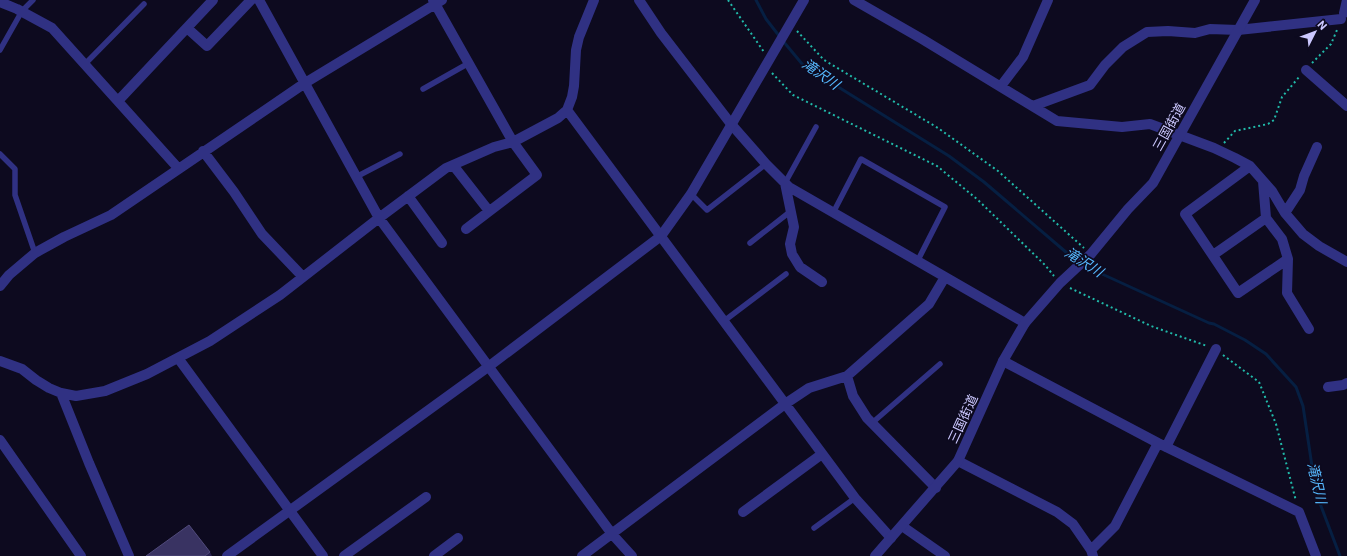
<svg xmlns="http://www.w3.org/2000/svg" width="1347" height="556" font-family="Roboto,'Noto Sans JP',sans-serif">
	<style>
		.lines { fill: none; stroke-linecap: round; stroke-linejoin: round }
		.stream { stroke: #061f42; stroke-width: 3 }
		.path { stroke: #21baa9; stroke-width: 2; stroke-dasharray: 2 3; stroke-linecap: butt }
		.service { stroke: #303183; stroke-width: 5.5 }
		.minor { stroke: #303183; stroke-width: 10 }
		.tertiary { stroke: #303183; stroke-width: 10 }
		.wall { fill: #27214f }
		.building { fill: #393362; stroke: #504a7b }
		.labels { text-anchor: middle; dominant-baseline: central; stroke-width: 3.5; stroke-linejoin: round; paint-order: stroke }
		.street-label { font-size: 13px; fill: #ccc8ff; stroke: #0d0a1f }
		.water-label { font-size: 14px; font-style: italic; fill: #56b9ff; stroke: #0d0a1f }
	</style>
	<rect width="100%" height="100%" fill="#0d0a1f"/>
	<g class="lines">
		<path class="stream" d="M756 0 766 19 780 37
			M783 41 803 65 949 156 984 182 1067 253 1102 274 1209 323 1214 324 1245 340 1266 354 1296 387 1303 406 1316 493 1340 556"/>
		<path class="path" d="M728 0 764 52
			M797 31 824 60 938 128 998 171 1084 248
			M1312 63 1331 44 1337 30
			M772 73 793 95 937 166 978 200 1045 265 1054 276
			M1224 143 1235 131 1268 124 1274 120 1282 97 1300 76
			M1070 288 1151 326 1207 346
			M1223 355 1259 382 1276 424 1296 501"/>
		<path class="service" d="M0 50 22 11 33 0
			M85 64 144 4
			M423 89 469 63
			M0 154 15 169V195L35 253
			M356 177 400 154
			M785 183 816 127
			M691 194 707 210 766 164
			M833 213 861 159 945 207 917 262
			M750 243 791 211
			M724 321 786 274
			M872 423 940 364
			M814 528 855 498"/>
		<path class="minor" d="M259 0 379 218 612 534 632 556
			M433 0 513 142 537 175 466 229
			M639 0 661 33 731 124 766 164 789 187 1025 323
			M854 0 922 39 1057 121 1122 127 1150 124 1214 148 1235 158 1250 166 1257 174 1272 191 1285 213 1303 234 1319 246 1347 262
			M0 2 17 9 52 28 178 168
			M1344 13 1347 0
			M187 28 207 46 251 0
			M1306 70 1347 106
			M1001 86 1023 57 1048 0
			M118 101 213 0
			M1033 106 1090 85 1105 65 1123 47 1147 32 1168 31 1195 33 1210 29 1238 30 1341 19
			M567 110 855 498 891 538
			M203 151 234 192 262 234 303 277
			M453 165 489 211
			M1250 166 1185 214 1238 293 1288 259 1287 293 1309 329
			M1263 181 1266 218 1282 239 1288 259
			M785 183 794 227 790 244 792 254 800 267 822 282
			M408 196 442 243
			M1285 213 1300 190 1304 176 1317 147
			M1213 255 1266 218
			M0 286 9 275 35 253 64 237 111 215 305 83 442 0
			M178 358 323 556
			M0 361 22 369 36 380 49 388 61 393 76 396 105 391 147 374 210 341 280 295 379 218 446 168 494 147 513 142 558 118 567 110 572 97 574 86 576 50 579 37 594 0
			M1003 361 1158 443 1299 512 1316 556
			M847 376 853 396 867 418 936 488
			M1328 387 1343 385 1347 383
			M61 393 89 463 129 556
			M0 440 81 556
			M1166 447 1216 349
			M958 461 1057 512 1073 524 1091 550 1093 556
			M743 512 822 454
			M902 526 945 556
			M1091 550 1115 526 1158 443
			M344 556 426 497
			M434 556 458 538
			M582 556 785 404 809 388 847 376 929 304 945 277"/>
		<path class="tertiary" d="M227 556 488 367 661 236 691 194 804 0
			M875 556 958 461 1003 361 1025 323 1060 283 1091 254 1128 209 1153 183 1255 0"/>
	</g>
	<path class="wall" d="M210 552 212 556H146Z"/>
	<path class="building" d="M189 525 210 552 205 556H146Z"/>
	<g class="labels">
		<g class="street-label">
			<text transform="translate(1169 127) rotate(-61)">三国街道</text>
			<text transform="translate(963 419) rotate(-65)">三国街道</text>
		</g>
		<g class="water-label">
			<text transform="translate(821 74) rotate(35)">滝沢川</text>
			<text transform="translate(1084 262) rotate(32)">滝沢川</text>
			<text transform="translate(1317 483) rotate(77)">滝沢川</text>
		</g>
	</g>
	<g transform="translate(1315 32) rotate(48)" stroke="#0d0a1f" stroke-width="3" paint-order="stroke">
	<path d="M0-3L7 15L0 10L-7 15Z" fill="#ccc8ff"/>
	<text y="-6" font-size="11" font-weight="bold" text-anchor="middle" fill="#ccc8ff">N</text>
	</g>
</svg>
